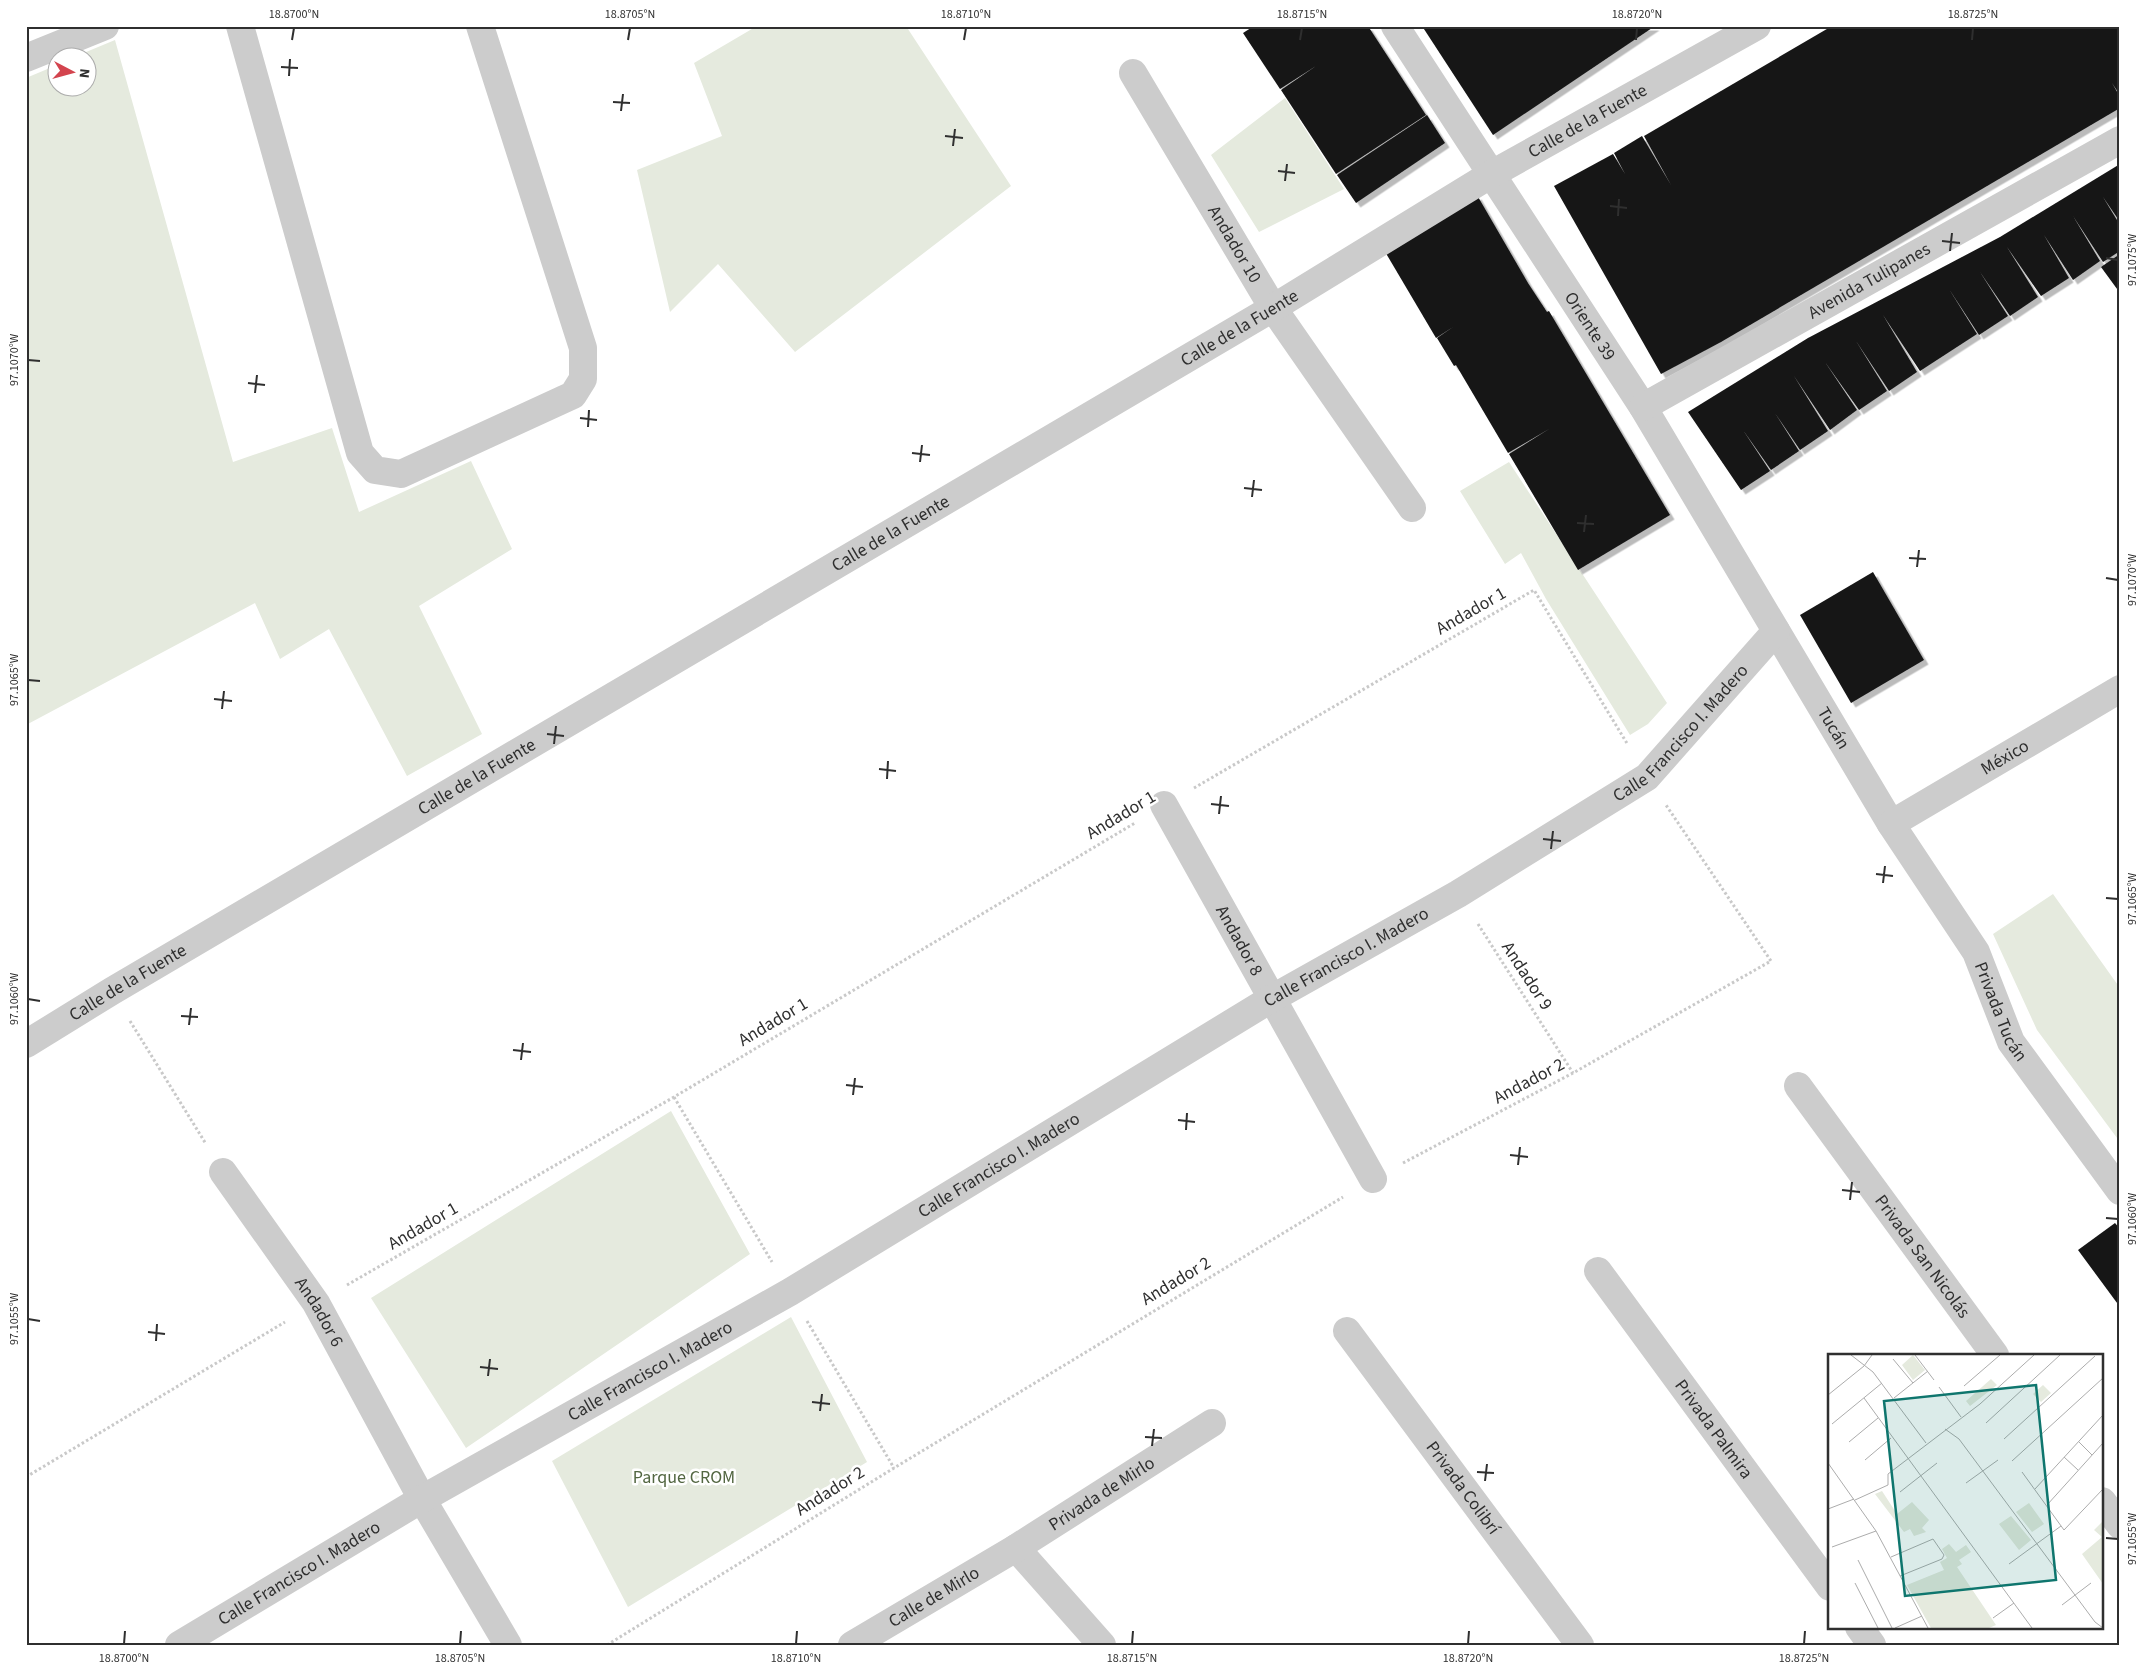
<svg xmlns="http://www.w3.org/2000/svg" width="2146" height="1671" font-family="'Source Sans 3',sans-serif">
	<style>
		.green { fill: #e5eade }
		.building { fill: #161616; filter: url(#shadow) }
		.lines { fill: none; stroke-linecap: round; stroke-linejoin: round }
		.path { stroke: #c9c9c9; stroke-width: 3; stroke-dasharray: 2.5 2.5; stroke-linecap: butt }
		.minor { stroke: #ccc; stroke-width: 28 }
		.ticks { fill: none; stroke: #2f2f2f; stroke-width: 2 }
		.labels { text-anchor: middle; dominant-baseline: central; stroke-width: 5; stroke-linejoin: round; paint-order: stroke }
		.street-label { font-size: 18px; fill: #2f2f2f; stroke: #fff }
		.park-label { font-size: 18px; fill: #526641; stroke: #fff }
		.inset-road { fill: none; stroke: #acacac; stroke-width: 1 }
		.view { fill: #0f766e; fill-opacity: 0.15; stroke: #0f766e; stroke-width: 2.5 }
		.inset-edge { fill: none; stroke: #2f2f2f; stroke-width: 2.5 }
		.neatline { fill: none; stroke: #2f2f2f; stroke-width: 2 }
		.ticks-label { font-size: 12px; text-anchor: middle; fill: #2f2f2f }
	</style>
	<defs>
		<filter id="shadow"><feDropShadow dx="4.5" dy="4.5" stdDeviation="0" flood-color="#0004"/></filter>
	</defs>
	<rect width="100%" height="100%" fill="#fff"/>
	<path class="green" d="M757 26H906L1011 186 795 352 718 264 670 312 637 170 722 136 694 63Z
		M115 40 233 462 332 428 359 512 471 461 512 549 419 606 482 734 407 776 329 629 280 659 255 603 26 725V78L57 65 58 88H88V58L74 57Z
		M1285 98 1344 189 1259 232 1211 155Z
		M1509 462 1667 703 1648 724 1630 735 1546 599 1521 553 1505 564 1460 491Z
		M2053 894 2120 988V1142L2037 1030 1993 934Z
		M671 1111 750 1254 466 1448 371 1298Z
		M791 1317 867 1462 628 1607 552 1461Z"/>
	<path class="building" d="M1254 26H1368L1426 115 1336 174 1281 90 1316 66 1280 89 1243 33Z
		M1422 26H1655L1493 135Z
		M1832 26H2120V95L2112 83 2120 97V108L1721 342 1661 374 1554 186 1613 154 1625 174 1614 153 1642 136 1671 185 1644 136Z
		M1427 115 1445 143 1356 203 1337 175Z
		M2120 164V222L2103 197 2120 225V251L2103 262 2073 216 2100 261 2073 280 2044 235 2069 278 2041 296 2007 247 2038 297 2010 316 1980 272 2008 316 1979 335 1949 289 1977 334 1920 371 1883 315 1917 372 1889 391 1856 341 1887 391 1859 410 1825 362 1857 410 1830 430 1794 376 1828 431 1800 450 1775 413 1799 451 1771 470 1743 430 1770 471 1741 490 1688 412 1808 338 2000 237Z
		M1477 195 1528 283 1547 312 1549 311 1670 515 1578 570 1509 454 1549 429 1508 453 1456 365 1454 366 1437 338 1453 327 1436 338 1384 250Z
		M2120 254V293L2101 267Z
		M1873 572 1924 660 1851 703 1800 615Z
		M2115 1223 2120 1229V1307L2078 1250Z"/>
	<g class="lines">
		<path class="path" d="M1194 788 1534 590 1628 745
			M1478 924 1573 1073
			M130 1021 206 1144
			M674 1097 772 1262
			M1403 1163 1573 1073 1771 961 1666 805
			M347 1285 674 1097 1135 823
			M807 1321 894 1468
			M26 1477 285 1322
			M607 1645 894 1468 1343 1197"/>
		<g class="minor">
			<path d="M240 26 360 453 375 470 401 474 573 395 583 379V348L480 26"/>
			<path id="s1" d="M1395 26 1643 407 1891 824 1976 952 2011 1042 2120 1191"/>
			<path d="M26 58 105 26"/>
			<path id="s2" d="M1133 73 1273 308 1412 508"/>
			<path id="s3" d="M1643 407 2120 140"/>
			<path id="s4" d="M1164 805 1373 1179"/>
			<path id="s5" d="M1891 824 2120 689"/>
			<path id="s6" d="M26 1044 112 991 1273 308 1490 175 1757 26"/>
			<path id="s7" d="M1798 1086 1995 1355"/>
			<path id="s8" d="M223 1172 316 1303 422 1499 508 1645"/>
			<path id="s9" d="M1598 1271 1830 1587"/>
			<path id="s10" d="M1347 1331 1580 1645"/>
			<path d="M2102 1501 2120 1525"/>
			<path d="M1016 1548 1102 1645"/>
			<path d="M1859 1627 1872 1645"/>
			<path id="s11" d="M179 1645 422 1499 790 1292 1271 999 1458 894 1647 777 1776 631"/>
			<path id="s12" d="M852 1645 1016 1548 1212 1423"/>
		</g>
	</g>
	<path class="ticks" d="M292 40 294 28M628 40 630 28M964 40 966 28M1300 40 1302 28M1636 40 1637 28M1972 40 1973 28M281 67 298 68M289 76 290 59M613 102 630 103M621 111 623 94M945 136 963 138M953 146 955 129M1278 171 1295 173M1285 181 1287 164M1610 206 1627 208M1618 216 1619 199M1942 241 1960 243M1950 251 1952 233M2106 258 2118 260M28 360 40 361M248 383 265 385M255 393 257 375M580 418 597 420M588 427 589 410M912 453 930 455M920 462 922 445M1244 488 1262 490M1252 497 1254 480M1577 523 1594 524M1584 532 1586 515M1909 558 1926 559M1917 567 1919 550M2106 578 2118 580M28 680 40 681M214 699 232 701M222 709 224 691M547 734 564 736M554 744 556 726M879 769 896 771M887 779 888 761M1211 804 1229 806M1219 814 1221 796M1543 839 1561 841M1551 849 1553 831M1876 874 1893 876M1883 883 1885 866M2106 898 2118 899M28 999 40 1001M181 1016 198 1017M189 1025 191 1008M513 1050 531 1052M521 1060 523 1043M846 1085 863 1087M853 1095 855 1078M1178 1120 1195 1122M1186 1130 1187 1113M1510 1155 1528 1157M1518 1165 1520 1147M1842 1190 1860 1192M1850 1200 1852 1182M2106 1218 2118 1219M28 1319 40 1321M148 1332 165 1334M156 1341 157 1324M480 1367 498 1369M488 1376 490 1359M812 1402 830 1404M820 1411 822 1394M1145 1437 1162 1438M1152 1446 1154 1429M1477 1472 1494 1473M1485 1481 1487 1464M2106 1538 2118 1539M124 1644 125 1631M460 1644 461 1631M796 1644 797 1631M1132 1644 1133 1631M1468 1644 1469 1631M1804 1644 1805 1631"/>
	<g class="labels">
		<g class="street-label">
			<text stroke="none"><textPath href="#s6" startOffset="1814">Calle de la Fuente</textPath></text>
			<text stroke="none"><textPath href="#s2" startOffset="199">Andador 10</textPath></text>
			<text stroke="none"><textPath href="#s3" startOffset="259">Avenida Tulipanes</textPath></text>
			<text stroke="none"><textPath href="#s1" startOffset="358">Oriente 39</textPath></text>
			<text stroke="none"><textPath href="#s6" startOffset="1409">Calle de la Fuente</textPath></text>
			<text stroke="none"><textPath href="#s6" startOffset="1004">Calle de la Fuente</textPath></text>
			<text transform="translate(1471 611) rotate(-30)">Andador 1</text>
			<text stroke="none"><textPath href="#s1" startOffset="828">Tucán</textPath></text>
			<text stroke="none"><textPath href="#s11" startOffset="1760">Calle Francisco I. Madero</textPath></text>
			<text stroke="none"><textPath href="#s5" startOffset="132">México</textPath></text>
			<text stroke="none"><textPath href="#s6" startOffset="524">Calle de la Fuente</textPath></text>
			<text transform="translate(1121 815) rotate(-31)">Andador 1</text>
			<text stroke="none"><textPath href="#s4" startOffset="155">Andador 8</textPath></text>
			<text stroke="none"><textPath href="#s11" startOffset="1355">Calle Francisco I. Madero</textPath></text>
			<text transform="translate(1527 976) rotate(57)">Andador 9</text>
			<text stroke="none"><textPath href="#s6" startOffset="119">Calle de la Fuente</textPath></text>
			<text stroke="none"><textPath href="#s1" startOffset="1158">Privada Tucán</textPath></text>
			<text transform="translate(773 1022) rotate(-31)">Andador 1</text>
			<text transform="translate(1529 1081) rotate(-28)">Andador 2</text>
			<text stroke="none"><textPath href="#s11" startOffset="950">Calle Francisco I. Madero</textPath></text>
			<text transform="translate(423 1226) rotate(-30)">Andador 1</text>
			<text stroke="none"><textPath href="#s7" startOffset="211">Privada San Nicolás</textPath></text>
			<text transform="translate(1176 1281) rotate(-31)">Andador 2</text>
			<text stroke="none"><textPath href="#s8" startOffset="170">Andador 6</textPath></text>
			<text stroke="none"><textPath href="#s11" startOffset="545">Calle Francisco I. Madero</textPath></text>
			<text stroke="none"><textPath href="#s9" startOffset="196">Privada Palmira</textPath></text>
			<text stroke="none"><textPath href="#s10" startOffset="195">Privada Colibrí</textPath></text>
			<text transform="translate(830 1491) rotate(-32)">Andador 2</text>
			<text stroke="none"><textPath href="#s12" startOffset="292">Privada de Mirlo</textPath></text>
			<text stroke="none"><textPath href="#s11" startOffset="140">Calle Francisco I. Madero</textPath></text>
			<text stroke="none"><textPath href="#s12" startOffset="95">Calle de Mirlo</textPath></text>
		</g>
		<g class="park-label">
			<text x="684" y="1477">Parque CROM</text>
		</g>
	</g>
	<g transform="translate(1828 1354)">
		<rect width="275" height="275" fill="#fff"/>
		<path d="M85 1 97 16 85 26 74 11ZM163 25 169 31 142 52 138 47ZM215 31 223 39 213 48 205 40ZM54 137 69 160 84 148 101 166 94 174 98 178 86 182 82 175 76 178 47 140ZM201 149 216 170 204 178 188 158ZM183 162 203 186 191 196 171 170ZM275 167V230L254 200 274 183 266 176ZM121 190 128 198 138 191 143 198 131 206 134 210 129 213 168 271 161 274H103L79 231 116 216 112 208 119 204 114 195Z" fill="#e5eade"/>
		<path class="inset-road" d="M23 1 45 18 98 89M87 1 106 26M65 5 85 29M136 32 172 1M111 33 133 63M0 41 36 12 44 1M36 44 204 274M66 44 100 17M158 69 232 1M4 70 54 29M117 75 131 85 267 268 275 274M176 85 267 2M21 88 50 64M251 88 264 101M236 103 250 116M37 106 63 84M184 107 275 24M0 109 48 177 100 274M194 118 236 176 275 135M138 129 170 106M207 135 275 61M72 138 109 109M27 146 60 131V120L152 50 206 1M219 151 275 89M0 155 26 145M4 193 48 177M63 203 105 185 116 201 114 205 72 222M30 206 64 274M181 210 233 172M27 229 50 274M234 251 263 229M165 264 186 249M67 274 94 262"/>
		<path class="view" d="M208 31 228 226 77 242 56 47Z"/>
		<rect width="275" height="275" class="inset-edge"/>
	</g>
	<rect width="2146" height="1671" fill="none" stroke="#ffffff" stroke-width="55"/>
	<g transform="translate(72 72) rotate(96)"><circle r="24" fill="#ffffff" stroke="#acacac"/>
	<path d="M0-4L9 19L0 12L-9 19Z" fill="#d3444e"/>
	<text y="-8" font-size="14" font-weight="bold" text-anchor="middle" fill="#2f2f2f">N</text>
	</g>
	<rect x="28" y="28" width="2090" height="1616" class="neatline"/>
	<g class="ticks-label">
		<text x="294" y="18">18.8700°N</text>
		<text x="630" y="18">18.8705°N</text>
		<text x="966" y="18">18.8710°N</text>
		<text x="1302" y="18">18.8715°N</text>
		<text x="1637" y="18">18.8720°N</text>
		<text x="1973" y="18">18.8725°N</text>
		<text transform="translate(2132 260) rotate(-90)" y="4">97.1075°W</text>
		<text transform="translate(14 360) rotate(-90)" y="4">97.1070°W</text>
		<text transform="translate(2132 580) rotate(-90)" y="4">97.1070°W</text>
		<text transform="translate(14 680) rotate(-90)" y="4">97.1065°W</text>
		<text transform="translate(2132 899) rotate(-90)" y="4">97.1065°W</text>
		<text transform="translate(14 999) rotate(-90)" y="4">97.1060°W</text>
		<text transform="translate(2132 1219) rotate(-90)" y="4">97.1060°W</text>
		<text transform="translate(14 1319) rotate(-90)" y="4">97.1055°W</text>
		<text transform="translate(2132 1539) rotate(-90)" y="4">97.1055°W</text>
		<text x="124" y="1662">18.8700°N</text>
		<text x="460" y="1662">18.8705°N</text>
		<text x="796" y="1662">18.8710°N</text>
		<text x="1132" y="1662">18.8715°N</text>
		<text x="1468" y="1662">18.8720°N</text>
		<text x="1804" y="1662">18.8725°N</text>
	</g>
</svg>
